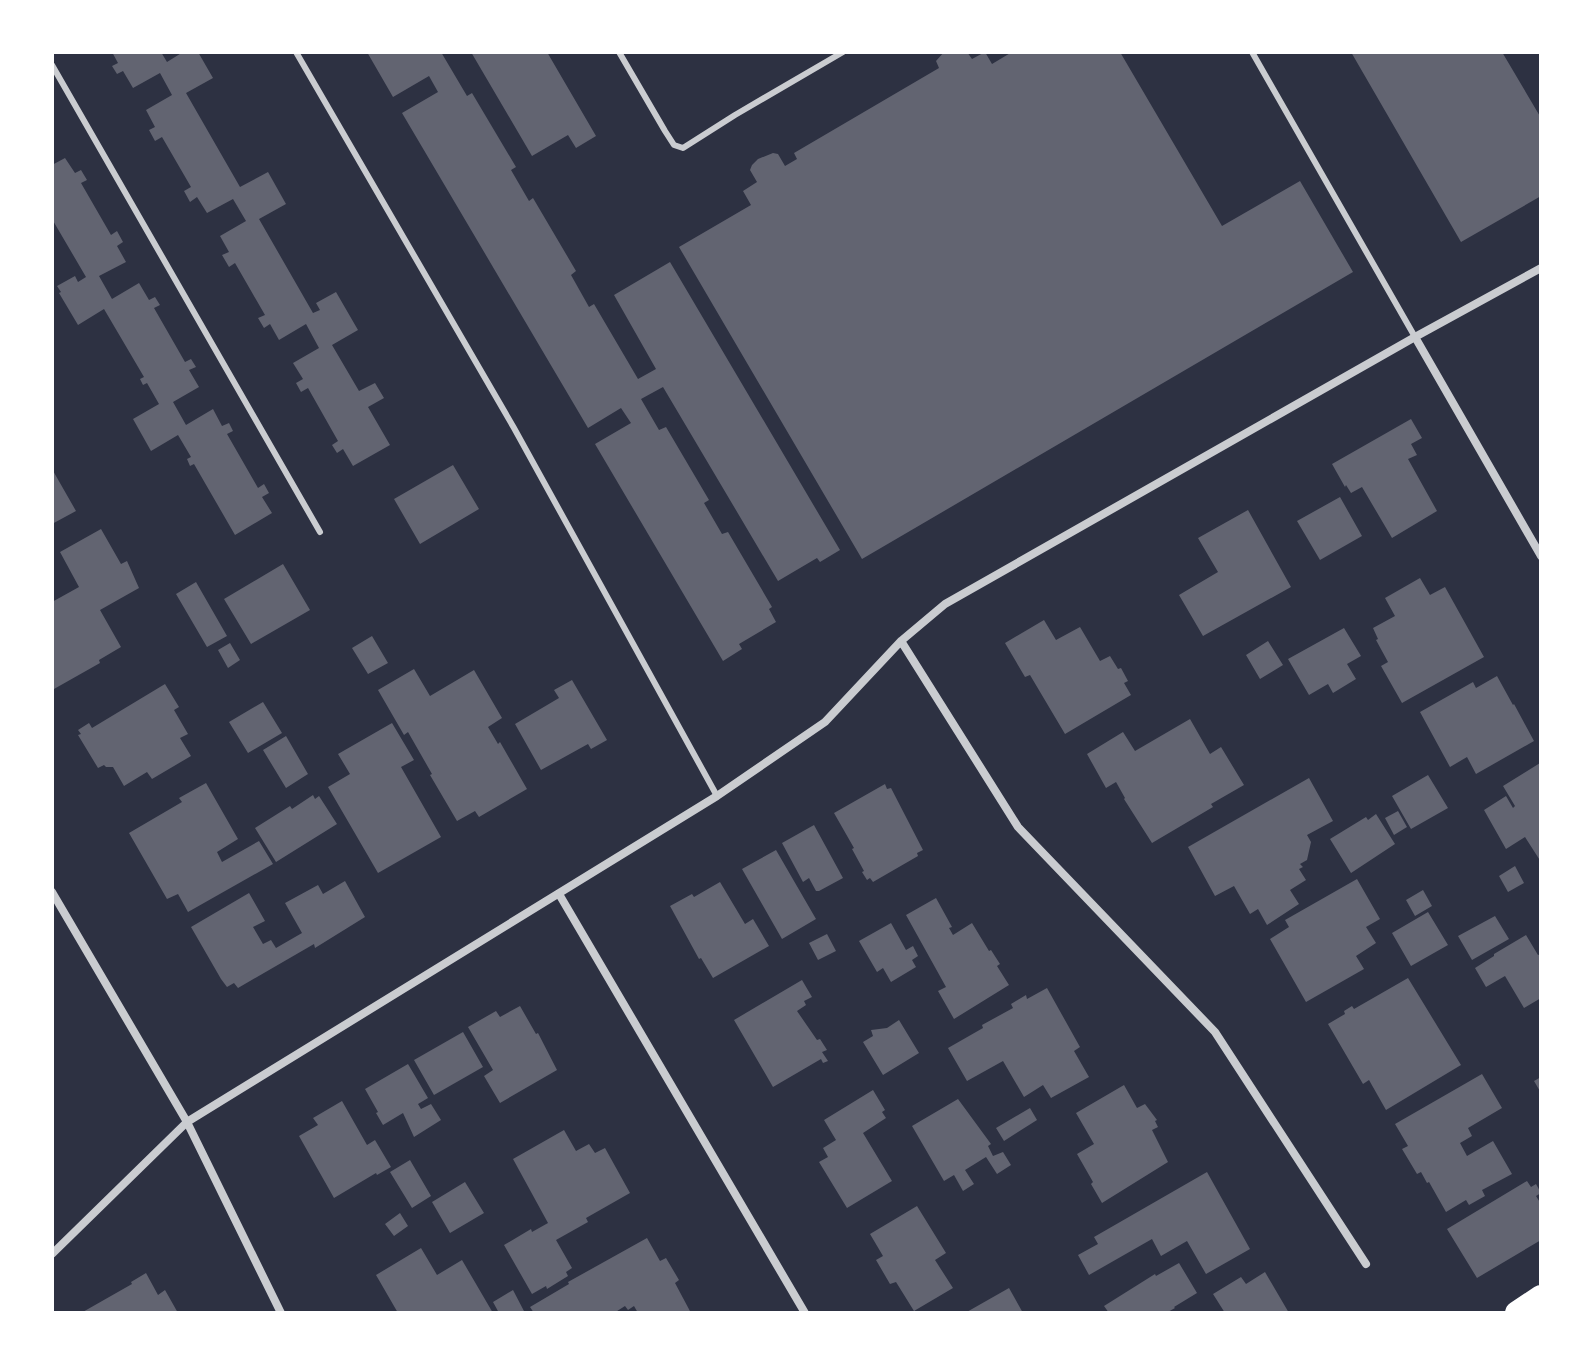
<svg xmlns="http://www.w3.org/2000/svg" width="1593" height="1365" font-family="'Golos Text',sans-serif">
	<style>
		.building { fill: #626471 }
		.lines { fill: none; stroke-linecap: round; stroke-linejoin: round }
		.service { stroke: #caccd0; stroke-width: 6 }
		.minor { stroke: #caccd0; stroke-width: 8 }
		.motorway { stroke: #fff; stroke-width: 24 }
	</style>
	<rect width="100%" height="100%" fill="#2d3142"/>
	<path class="building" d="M112 52H161L167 62 183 52H198L213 78 186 93 240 187 268 172 286 204 259 219 313 313 320 310 316 303 336 292 358 330 332 345 359 391 375 383 384 398 368 407 390 445 353 466 343 449 337 453 332 445 338 441 308 388 301 392 296 383 303 379 293 363 319 348 306 324 279 340 270 324 264 328 258 318 265 315 235 263 229 267 222 255 229 252 220 236 246 221 233 199 207 213 197 197 190 202 184 191 191 187 162 137 155 141 149 130 155 127 146 110 172 95 160 73 133 88 123 71 117 74 112 66 118 63Z
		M367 52H441L467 96 472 93 516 167 511 170 529 201 533 198 576 271 571 275 589 307 594 304 638 379 656 369 614 295 670 262 840 550 820 562 817 558 778 581 663 387 641 399 659 430 666 427 709 500 704 503 722 534 728 532 772 607 769 609 776 622 739 644 742 649 723 661 595 444 631 423 621 408 588 428 402 113 438 92 429 76 393 97Z
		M471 52H547L596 136 576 148 568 135 532 156Z
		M944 52H967L972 59 985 52 992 64 1012 52H1120L1222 226 1300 181 1353 272 862 559 679 247 751 205 743 191 757 182 750 170 752 165 758 159 773 153 778 154 785 166 797 159 794 153 939 68 936 61Z
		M1351 52H1502L1541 118V196L1461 242Z
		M65 158 75 173 81 170 87 180 81 183 111 235 117 231 123 242 117 246 126 262 99 276 112 299 139 283 149 300 155 297 160 305 154 308 185 362 191 359 196 367 189 370 199 387 173 402 186 425 213 409 222 426 229 423 233 431 227 434 258 488 264 484 269 493 262 497 272 513 235 535 194 464 190 466 187 459 191 457 178 435 151 451 133 419 159 404 147 383 143 385 140 379 144 377 104 309 78 325 59 293 61 292 57 286 75 276 78 282 86 277 52 219V165Z
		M1411 419 1422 438 1411 444 1417 455 1408 459 1437 511 1392 538 1362 487 1351 493 1346 485 1345 487 1332 464Z
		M453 465 479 509 420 544 394 499Z
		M52 469 76 511 52 524Z
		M1340 497 1362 536 1320 560 1297 521Z
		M1248 510 1291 587 1203 636 1179 595 1218 572 1198 538Z
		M101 529 121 564 127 561 139 588 100 610 121 647 99 660 100 663 54 689 52 686V602L79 587 60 552Z
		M283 564 310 610 251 644 224 599Z
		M1420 578 1430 595 1445 587 1484 657 1402 703 1381 666 1388 662 1376 640 1378 639 1373 628 1395 616 1385 598Z
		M196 582 227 636 207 647 176 594Z
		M1044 620 1056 640 1080 627 1100 661 1110 656 1118 669 1121 668 1128 681 1124 683 1131 695 1065 734 1030 675 1025 677 1005 643Z
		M1344 628 1361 656 1347 664 1356 679 1333 693 1328 684 1309 695 1288 659Z
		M372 636 388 663 368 674 352 648Z
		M1268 641 1283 665 1260 679 1246 655Z
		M230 643 240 660 228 668 218 650Z
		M414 669 430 696 474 670 502 718 488 727 498 744 500 742 527 789 479 817 475 811 457 821 430 775 432 774 408 732 404 735 378 690Z
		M1497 676 1513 705 1514 704 1534 741 1476 774 1467 757 1450 767 1420 712 1473 682 1476 688Z
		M572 680 607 740 591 749 588 744 541 770 515 724 559 698 554 690Z
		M165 684 179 707 174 710 188 734 180 738 191 756 152 779 147 772 124 786 113 767H106L104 765 98 768 78 735 81 734 78 730 89 723 92 728Z
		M263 702 282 733 248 753 229 722Z
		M1190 719 1210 754 1221 747 1244 785 1211 804 1213 807 1152 843 1124 799 1125 798 1116 782 1106 788 1087 754 1123 732 1135 751Z
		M392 723 414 760 401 767 441 837 378 873 328 787 350 774 338 754Z
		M286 736 308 774 286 788 263 750Z
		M1540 763 1541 765V862L1525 837 1506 849 1484 810 1506 796 1513 808 1515 806 1503 786Z
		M1428 775 1448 808 1411 829 1392 796Z
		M1309 778 1333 821 1307 835 1311 842 1307 860 1300 864 1303 867 1299 869 1306 880 1290 890 1299 904 1267 925 1258 909 1250 914 1234 886 1215 896 1188 847Z
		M206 783 238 839 217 852 222 862 259 841 273 864 188 912 178 894 167 899 129 833 182 802 179 798Z
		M885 784 887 789 891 788 923 850 917 853 918 856 873 882 870 878 867 880 862 872 864 871 852 849 854 848 834 813Z
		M313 795 315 799 319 796 337 824 276 862 255 828 290 806 292 809Z
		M1398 811 1407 827 1394 835 1385 818Z
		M1376 814 1395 844 1351 873 1330 839 1366 817 1368 820Z
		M814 825 843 878 819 891H816L809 878 803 882 782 843Z
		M776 850 816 919 782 939 742 869Z
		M1515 866 1524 883 1508 892 1499 876Z
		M1357 879 1380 919 1366 927 1376 943 1356 956 1364 969 1306 1002 1270 939 1289 927 1285 920Z
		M345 881 365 917 315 948 314 944 238 988 234 983 227 987 221 979 191 927 249 893 265 921 253 927 263 944 271 940 276 948 302 933 285 903 318 885 323 894Z
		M720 882 745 924 753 919 769 946 713 978 701 958 699 959 670 906 692 894 694 897Z
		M1423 890 1432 906 1415 916 1406 900Z
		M936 898 952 927 949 928 953 935 972 923 989 951 991 950 1000 964 997 966 1009 985 954 1019 938 991 946 987 906 915Z
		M1428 912 1448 945 1411 966 1392 933Z
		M1495 916 1509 939 1472 960 1458 936Z
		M891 923 906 950 913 946 918 956 912 960 916 967 891 982 883 968 877 972 859 941Z
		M827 934 836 951 818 960 809 943Z
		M1526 935 1538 955 1541 954V998L1524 1008 1505 976 1486 987 1475 968 1494 956V954Z
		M1408 978 1461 1065 1386 1110 1369 1080 1363 1084 1328 1024 1345 1014 1344 1011 1352 1006 1354 1009Z
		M802 980 812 997 804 1001 806 1005 797 1011 817 1040 820 1039 827 1050 822 1052 828 1061 823 1063 821 1059 773 1087 734 1020Z
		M1047 988 1080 1047 1074 1051 1089 1077 1051 1098 1043 1085 1024 1097 1003 1061 967 1081 948 1048 983 1028 982 1025 1013 1008 1011 1004 1026 995 1027 999Z
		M520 1006 536 1034 538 1033 557 1070 500 1103 484 1076 493 1070 468 1027 496 1011 500 1017Z
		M899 1020 919 1053 883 1075 863 1042 873 1036 871 1030 887 1028Z
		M463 1032 483 1067 434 1095 414 1060Z
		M408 1064 428 1098 418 1104 421 1109 431 1104 441 1120 414 1137 403 1113 383 1125 376 1113 378 1112 365 1089Z
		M1482 1074 1502 1108 1468 1128 1472 1136 1460 1143 1467 1156 1493 1141 1512 1174 1482 1190 1485 1196 1469 1205 1466 1200 1446 1212 1429 1182 1427 1183 1421 1172 1417 1174 1402 1149 1408 1146 1395 1124Z
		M1541 1077V1093L1534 1081Z
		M1124 1085 1137 1108 1145 1104 1157 1120 1155 1121 1158 1127 1152 1130 1168 1162 1102 1203 1091 1184 1093 1182 1077 1154 1094 1144 1076 1113Z
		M873 1090 885 1110 882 1112 886 1118 863 1133 892 1181 847 1208 819 1162 828 1157 823 1148 836 1140 824 1120Z
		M958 1099 991 1144 988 1146 993 1156 1003 1152 1011 1165 997 1174 986 1157 965 1170 974 1184 963 1191 954 1175 944 1181 912 1126Z
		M342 1101 367 1145 375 1140 391 1167 377 1175 376 1173 334 1198 299 1136 318 1125 313 1118Z
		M1030 1108 1037 1120 1004 1141 996 1128Z
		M564 1130 576 1151 589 1144 595 1153 605 1148 630 1193 586 1218 588 1222 556 1240 572 1268 566 1272 568 1276 547 1289 546 1286 532 1294 504 1245 531 1229 532 1232 548 1223 513 1159Z
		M410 1160 431 1196 412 1208 390 1172Z
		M1207 1172 1250 1249 1206 1274 1187 1241 1161 1256 1152 1239 1089 1275 1078 1255 1098 1244 1094 1237Z
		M1527 1181 1531 1187 1536 1184 1541 1193 1536 1196 1541 1204V1240L1477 1278 1447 1229Z
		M465 1182 484 1213 450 1233 432 1202Z
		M917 1206 946 1253 935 1260 953 1288 914 1311 896 1282 890 1284 876 1260 883 1256 870 1234Z
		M400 1213 408 1226 394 1236 385 1224Z
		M647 1238 660 1261 666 1258 679 1280 675 1283 691 1313H638L634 1306 628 1310 625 1306 614 1313H534L530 1307 569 1284 568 1282Z
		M421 1248 437 1275 462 1260 493 1313H398L376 1275Z
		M1179 1263 1197 1293 1174 1307 1175 1308 1166 1313H1109L1104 1306 1155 1274 1156 1276Z
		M1265 1272 1289 1313H1225L1213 1294 1241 1277 1246 1284Z
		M146 1273 158 1295 165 1290 178 1313H81L132 1284 131 1282Z
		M1009 1288 1023 1313H965Z
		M513 1290 525 1313H499L493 1302Z"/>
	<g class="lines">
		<path class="service" d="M296 52 514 428 717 796
			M619 52 665 131 674 145 683 148 735 115 843 52
			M1252 52 1415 337
			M52 65 320 532"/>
		<path class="minor" d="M1415 337 1541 556
			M901 641 1018 827 1215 1032 1366 1264
			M52 892 187 1122 281 1313
			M559 894 805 1313
			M52 1254 187 1122 717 796 825 722 901 641 945 604 1415 337 1541 268"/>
		<path class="motorway" d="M1517 1313 1541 1297"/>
	</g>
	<rect width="1593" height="1365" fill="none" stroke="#ffffff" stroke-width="108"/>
</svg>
